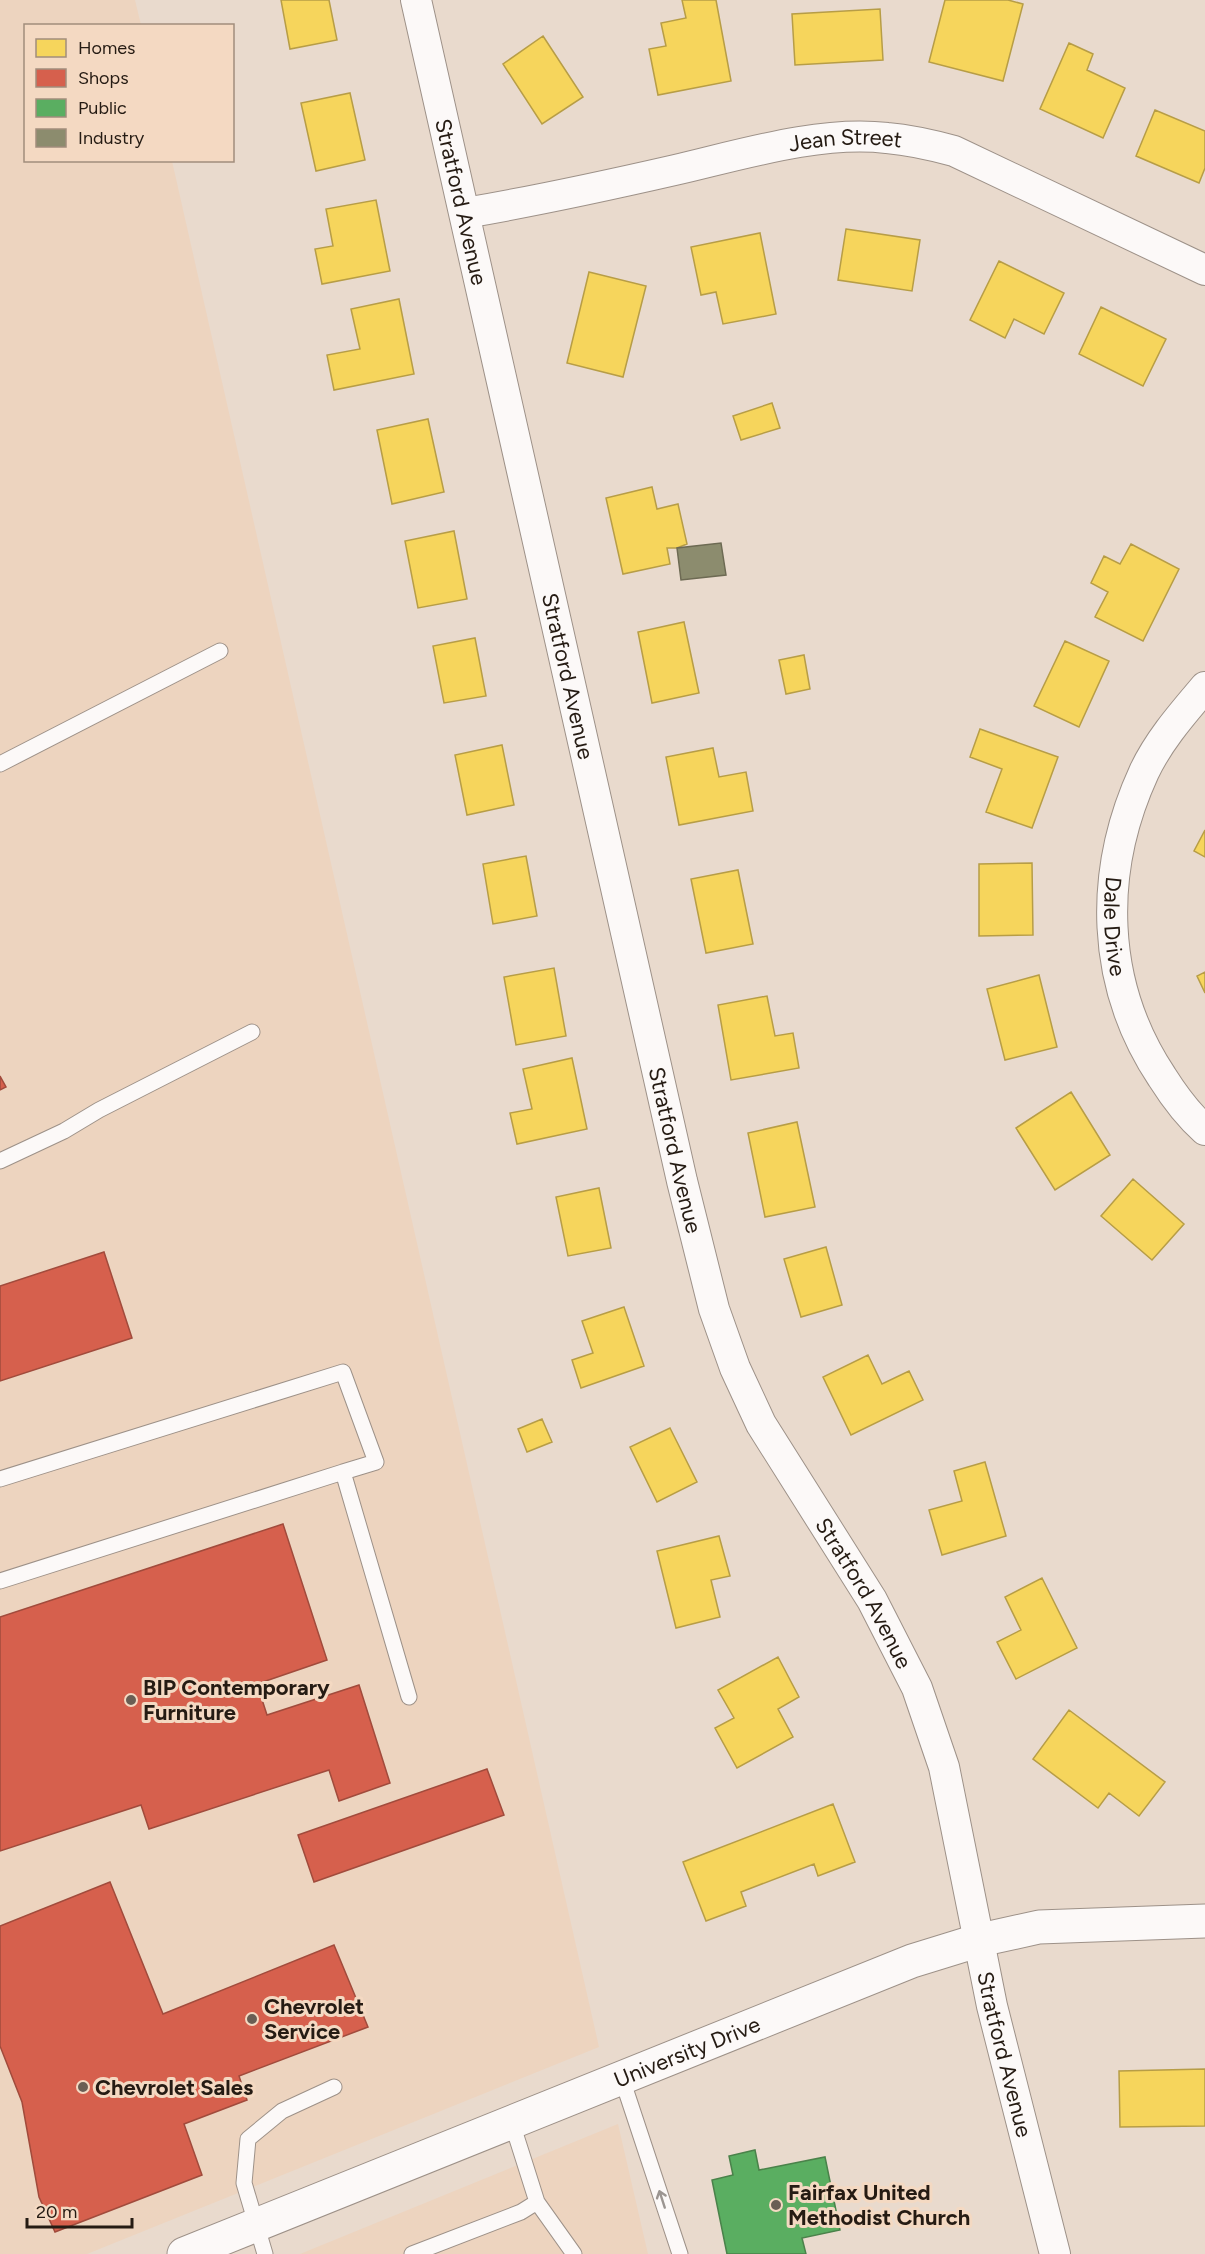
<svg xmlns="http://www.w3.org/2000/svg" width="1205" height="2254" font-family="Figtree,sans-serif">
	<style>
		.built { fill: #edd4bf }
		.homes { fill: #f6d55c; stroke: #b79d46; stroke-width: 1.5 }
		.shops { fill: #d6604d; stroke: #a14b3c; stroke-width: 1.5 }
		.public { fill: #5aae61; stroke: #4a824a; stroke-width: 1.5 }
		.industry { fill: #8c8c6e; stroke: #6d6a53; stroke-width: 1.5 }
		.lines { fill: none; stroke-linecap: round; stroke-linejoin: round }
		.lane-casing { stroke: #9d9188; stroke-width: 17 }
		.street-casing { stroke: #9d9188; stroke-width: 32 }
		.secondary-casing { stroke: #9d9188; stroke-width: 35 }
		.lane { stroke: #fcf9f8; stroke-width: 15 }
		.street { stroke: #fcf9f8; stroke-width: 30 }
		.secondary { stroke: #fcf9f8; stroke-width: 33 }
		.oneway { stroke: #9b9591 }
		.poi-dot { fill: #6a5e54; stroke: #f4d9c2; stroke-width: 2 }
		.labels { text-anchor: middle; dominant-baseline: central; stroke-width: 6; stroke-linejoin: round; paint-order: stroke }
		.street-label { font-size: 22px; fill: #251b13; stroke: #f4d9c2 }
		.poi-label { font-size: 22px; font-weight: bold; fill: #251b13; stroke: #f4d9c2; text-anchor: start }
	</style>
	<rect width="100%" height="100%" fill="#e9dacd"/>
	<path class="built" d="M0 0H135L141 25 26 26V160L172 161 599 2047 87 2254H0Z
		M618 2124 648 2254H300Z"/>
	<path class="homes" d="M281 0H329L337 40 290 49Z
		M682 0H716L731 81 658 95 649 49 666 46 661 23 686 18Z
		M945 0H1008L1023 4 1003 81 929 62Z
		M880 9 883 60 795 65 792 14Z
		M543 36 583 97 542 124 503 64Z
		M1069 43 1093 54 1087 70 1125 88 1103 138 1040 109Z
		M350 93 365 160 316 171 301 103Z
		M1155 110 1205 131V168L1199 183 1136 156Z
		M376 200 390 271 322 284 315 249 333 246 326 209Z
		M846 229 920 240 912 291 838 280Z
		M760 233 776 314 723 324 716 292 701 295 691 247Z
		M999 261 1064 293 1044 334 1014 319 1005 338 970 320Z
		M589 272 646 286 623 377 567 363Z
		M399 299 414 374 334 390 327 355 360 349 351 309Z
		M1101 307 1166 339 1143 386 1079 354Z
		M772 403 780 428 741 440 733 416Z
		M428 419 444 492 392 504 377 430Z
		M652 487 657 509 678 504 687 544 677 548H667L670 564 623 574 606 498Z
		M454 531 467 599 418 608 405 541Z
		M1131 544 1179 569 1143 641 1095 617 1108 592 1091 583 1104 556 1120 564Z
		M684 622 699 693 652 703 638 632Z
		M475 638 486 696 444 703 433 646Z
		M1065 641 1109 661 1079 727 1034 706Z
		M804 655 810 689 786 694 779 660Z
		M980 729 1058 757 1032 828 986 812 1002 769 970 757Z
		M502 745 514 805 467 815 455 755Z
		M713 748 719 777 746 772 753 811 679 825 666 757Z
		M1205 830V857L1194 851Z
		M526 856 537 916 493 924 483 864Z
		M1032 863 1033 935 979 936V864Z
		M738 870 753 944 706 953 691 879Z
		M554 968 566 1036 516 1045 504 977Z
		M1205 972V993L1197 976Z
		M1039 975 1057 1047 1005 1060 987 989Z
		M767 996 775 1036 793 1033 799 1068 731 1080 718 1005Z
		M572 1058 587 1129 517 1144 510 1113 532 1109 523 1069Z
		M1071 1092 1110 1155 1055 1190 1016 1128Z
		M797 1122 815 1207 765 1217 748 1133Z
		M1133 1179 1184 1224 1152 1260 1101 1216Z
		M599 1188 611 1248 568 1256 556 1197Z
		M826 1247 842 1305 801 1317 784 1259Z
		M624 1307 644 1366 581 1388 572 1360 593 1353 582 1321Z
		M868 1355 882 1384 909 1371 923 1400 851 1435 823 1377Z
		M542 1419 552 1442 527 1452 518 1429Z
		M670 1428 697 1482 657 1502 630 1447Z
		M985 1462 1006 1536 942 1555 929 1510 962 1501 954 1471Z
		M719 1536 730 1576 711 1580 720 1617 676 1628 657 1551Z
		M1042 1578 1077 1648 1016 1679 997 1642 1021 1630 1005 1597Z
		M778 1657 799 1697 778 1709 793 1737 737 1768 715 1728 734 1718 718 1690Z
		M1069 1710 1165 1782 1139 1816 1109 1793 1098 1808 1033 1759Z
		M833 1804 855 1862 818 1876 814 1864 741 1892 746 1906 706 1921 683 1862Z
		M1205 2069V2126L1120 2127 1119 2071Z"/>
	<path class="shops" d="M0 1076 6 1087 0 1090Z
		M104 1252 132 1338 0 1381V1286Z
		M283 1524 327 1660 257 1684 267 1715 359 1685 390 1783 339 1801 329 1770 149 1829 141 1805 0 1851V1617Z
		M487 1769 504 1815 314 1882 298 1835Z
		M110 1882 163 2014 334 1945 368 2027 239 2076 247 2100 184 2124 202 2175 55 2232 39 2197 22 2102 0 2046V1926Z"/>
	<path class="public" d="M755 2150 759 2170 825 2157 840 2230 802 2238 806 2254H727L712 2180 733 2175 729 2156Z"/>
	<path class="industry" d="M721 543 726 575 681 580 677 548Z"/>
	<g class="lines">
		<defs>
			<path id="lane" d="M0 764 220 651
				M0 1161 64 1131 99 1110 252 1032
				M0 1479 343 1372 376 1462 343 1472
				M0 1581 343 1472 409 1697
				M622 2079 680 2254
				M537 2202 574 2254
				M265 2254 244 2183 248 2139 282 2111 334 2087
				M412 2254 521 2212 537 2202 512 2123"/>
			<g id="street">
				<path id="s1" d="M416 0 682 1181 714 1309 735 1368 761 1424 872 1600 917 1688 944 1767 992 2006 1055 2254"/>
				<path id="s2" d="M465 213C536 201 605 186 675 170 740 155 820 130 887 138 910 140 932 145 954 151L1205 270"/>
				<path id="s3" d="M1205 687C1183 713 1159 740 1144 772 1098 872 1100 984 1162 1077 1174 1096 1188 1115 1205 1130"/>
			</g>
			<g id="secondary">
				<path id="s4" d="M184 2254 912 1961 980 1940 1039 1927 1205 1921"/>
			</g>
		</defs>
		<use href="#lane" class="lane-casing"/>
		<use href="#street" class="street-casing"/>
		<use href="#secondary" class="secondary-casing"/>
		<use href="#lane" class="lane"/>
		<use href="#street" class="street"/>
		<use href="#secondary" class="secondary"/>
	</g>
	<defs><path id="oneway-shaft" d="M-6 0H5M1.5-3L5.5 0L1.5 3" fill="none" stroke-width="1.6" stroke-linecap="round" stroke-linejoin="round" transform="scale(1.5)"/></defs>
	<use class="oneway" href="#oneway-shaft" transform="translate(662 2199) rotate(-108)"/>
	<g class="poi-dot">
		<circle cx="131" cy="1700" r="6"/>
		<circle cx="252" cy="2019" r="6"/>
		<circle cx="83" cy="2087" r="6"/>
		<circle cx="776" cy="2205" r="6"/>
	</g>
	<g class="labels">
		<g class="street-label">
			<text stroke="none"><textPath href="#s2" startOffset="388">Jean Street</textPath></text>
			<text stroke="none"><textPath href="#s1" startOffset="207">Stratford Avenue</textPath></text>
			<text stroke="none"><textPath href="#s1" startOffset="693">Stratford Avenue</textPath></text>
			<text stroke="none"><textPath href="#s3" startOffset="264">Dale Drive</textPath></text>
			<text stroke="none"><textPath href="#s1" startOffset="1179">Stratford Avenue</textPath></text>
			<text stroke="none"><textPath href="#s1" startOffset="1665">Stratford Avenue</textPath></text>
			<text stroke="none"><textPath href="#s4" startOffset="542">University Drive</textPath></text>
			<text stroke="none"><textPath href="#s1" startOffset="2151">Stratford Avenue</textPath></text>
		</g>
		<g class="poi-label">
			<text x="143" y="1687">BIP Contemporary<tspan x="143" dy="25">Furniture</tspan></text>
			<text x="264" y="2006">Chevrolet<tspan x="264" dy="25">Service</tspan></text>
			<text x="95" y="2087">Chevrolet Sales</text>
			<text x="788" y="2192">Fairfax United<tspan x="788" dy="25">Methodist Church</tspan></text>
		</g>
	</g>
	<rect x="24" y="24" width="210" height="138" fill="#f4d9c2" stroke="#a18d7c" stroke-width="1.5"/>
	<rect x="36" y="39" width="30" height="18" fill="#f6d55c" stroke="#a18d7c" stroke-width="1.5"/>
	<text x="78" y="54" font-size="18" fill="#251b13">Homes</text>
	<rect x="36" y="69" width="30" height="18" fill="#d6604d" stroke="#a18d7c" stroke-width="1.5"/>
	<text x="78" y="84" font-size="18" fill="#251b13">Shops</text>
	<rect x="36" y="99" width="30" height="18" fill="#5aae61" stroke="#a18d7c" stroke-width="1.5"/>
	<text x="78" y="114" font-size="18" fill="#251b13">Public</text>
	<rect x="36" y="129" width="30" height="18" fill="#8c8c6e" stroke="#a18d7c" stroke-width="1.5"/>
	<text x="78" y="144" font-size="18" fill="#251b13">Industry</text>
	<path d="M27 2218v9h105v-9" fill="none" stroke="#251b13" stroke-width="3"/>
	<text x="36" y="2218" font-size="18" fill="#251b13" stroke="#f4d9c2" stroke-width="4.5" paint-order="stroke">20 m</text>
</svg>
